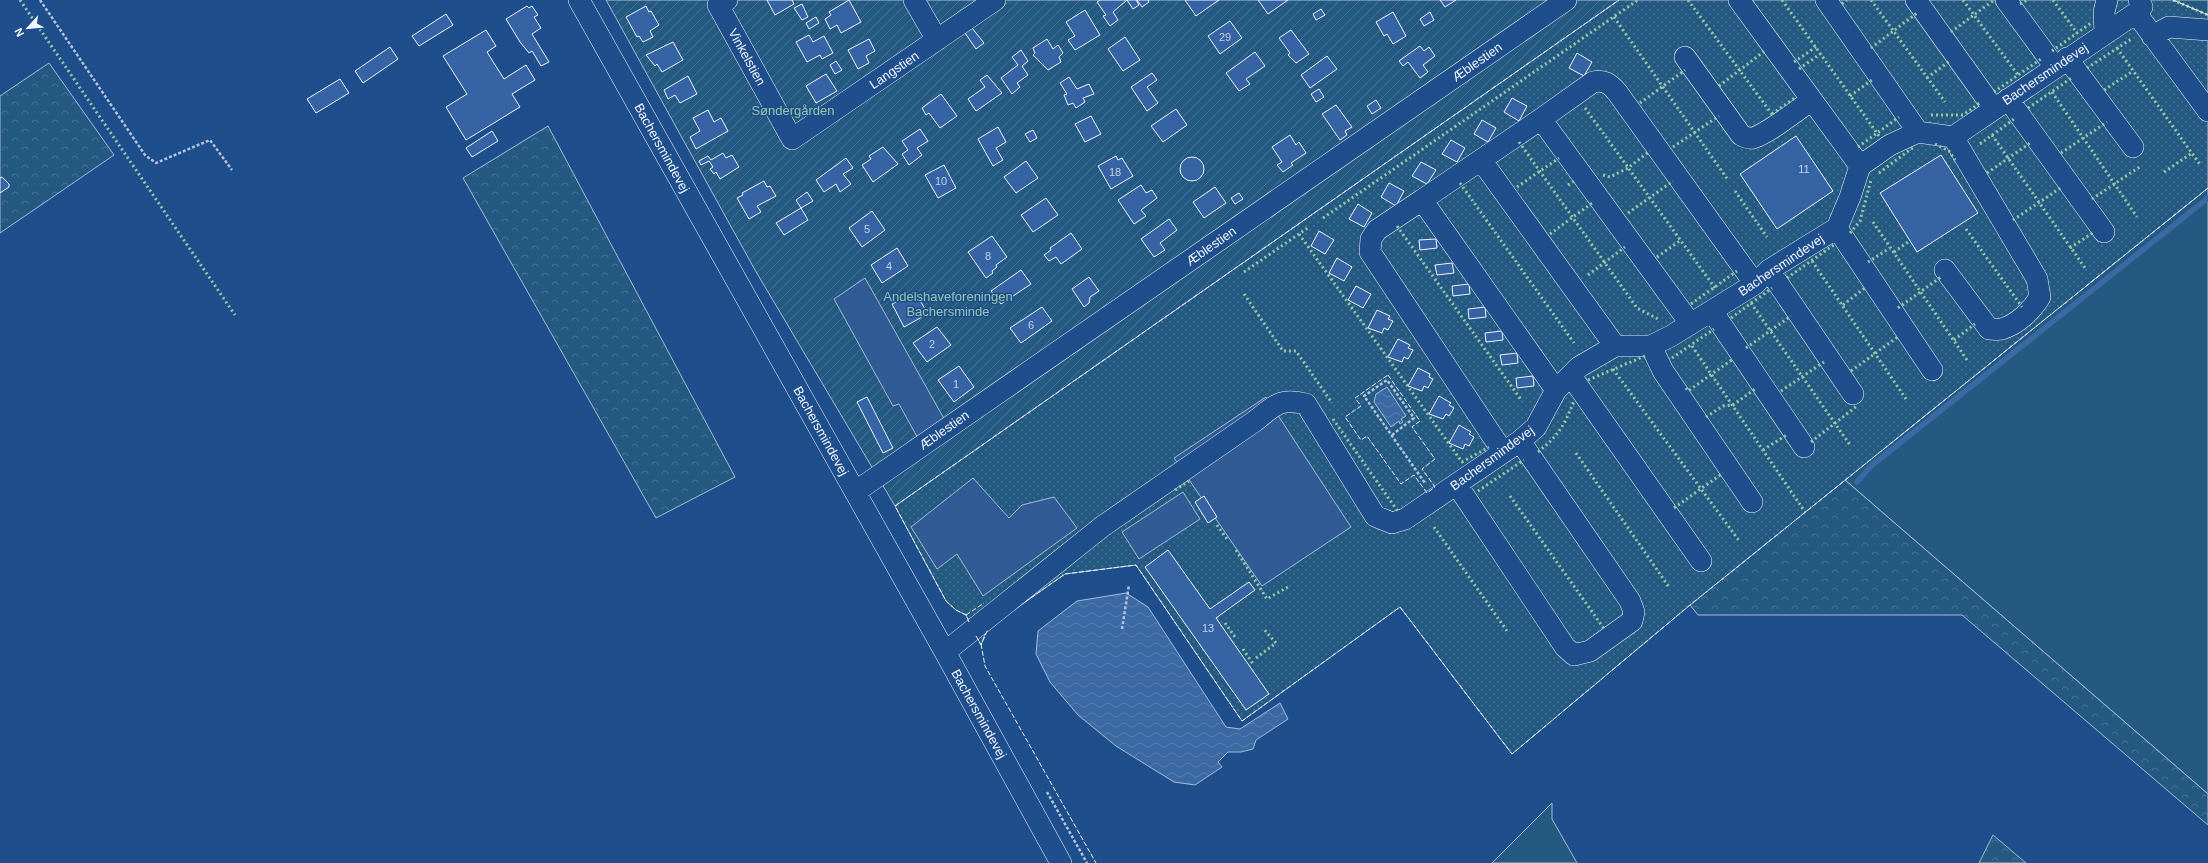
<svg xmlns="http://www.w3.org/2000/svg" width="2208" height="863" font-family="Arial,sans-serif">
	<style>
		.grass { fill: #245a82; stroke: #a8bbd7 }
		.forest { fill: url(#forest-crowns); stroke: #a8bbd7 }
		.park { fill: url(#park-dots); stroke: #a8bbd7 }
		.garden { fill: url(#garden-furrows); stroke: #a8bbd7 }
		.parking { fill: #305b95; stroke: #a8bbd7 }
		.water { fill: url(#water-waves); stroke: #a8bbd7 }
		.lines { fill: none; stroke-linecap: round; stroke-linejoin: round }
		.stream { stroke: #3b69a3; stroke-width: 5.5 }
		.building { fill: #3563a3; stroke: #f2f6ff }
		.minor-casing { stroke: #f2f6ff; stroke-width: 22 }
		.path { stroke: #b3c4dc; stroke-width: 2.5; stroke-dasharray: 3 2; stroke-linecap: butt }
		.minor { stroke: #1f4e8c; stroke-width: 21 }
		.hedge { stroke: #97c8a6; stroke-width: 3; stroke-dasharray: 2 3; stroke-linecap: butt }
		.fence { stroke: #f2f6ff; stroke-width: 1; stroke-dasharray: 5 2; stroke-linecap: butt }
		.labels { text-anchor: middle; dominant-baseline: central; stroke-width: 3; stroke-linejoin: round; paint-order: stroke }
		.number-label { font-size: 11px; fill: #c3d1e8 }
		.street-label { font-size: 13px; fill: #f2f6ff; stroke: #1f4e8c }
		.park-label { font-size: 13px; fill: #97c8a6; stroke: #1f4e8c }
	</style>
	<defs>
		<pattern id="forest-crowns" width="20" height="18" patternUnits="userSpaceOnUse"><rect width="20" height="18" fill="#245a82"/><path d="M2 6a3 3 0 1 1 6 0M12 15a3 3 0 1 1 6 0" fill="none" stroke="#447295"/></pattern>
		<pattern id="park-dots" width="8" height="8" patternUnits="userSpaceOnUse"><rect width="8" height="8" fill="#245a82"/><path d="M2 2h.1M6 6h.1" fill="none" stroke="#447295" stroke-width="1.8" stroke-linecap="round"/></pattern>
		<pattern id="garden-furrows" width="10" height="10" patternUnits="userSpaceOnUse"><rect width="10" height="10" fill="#245a82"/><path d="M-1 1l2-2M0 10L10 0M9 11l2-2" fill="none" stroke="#447295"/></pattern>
		<pattern id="water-waves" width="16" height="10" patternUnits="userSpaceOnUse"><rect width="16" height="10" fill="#3b69a3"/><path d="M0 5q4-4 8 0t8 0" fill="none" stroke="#587fb1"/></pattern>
	</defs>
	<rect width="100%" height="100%" fill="#1f4e8c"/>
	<path class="grass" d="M2173 0H2208V15Z
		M2208 188V794L1845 480Z
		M1552 803V819L1577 863H1492Z"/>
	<path class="forest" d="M49 63 114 155 0 233V96Z
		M548 126 735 477 656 518 463 178Z
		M1845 480 2208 794V825L1962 615H1698L1690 605Z
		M1993 835 2026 863H1979Z"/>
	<path class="park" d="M1619 0H2173L2208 15V188L1690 605 1512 754 1400 607 1242 721 1136 565 1065 574 987 629 981 645 966 615 956 610 946 601 895 506Z"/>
	<path class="garden" d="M606 0H1619L895 506 755 270Z"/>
	<path class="parking" d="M865 278 947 424 920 442 899 404 893 406 834 299Z
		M1266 397 1351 527 1262 586 1174 458Z
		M973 478 1009 518 1022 505 1054 497 1077 528 983 596 957 554 937 569 911 527Z
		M1183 492 1200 519 1139 559 1122 532Z"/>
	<path class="water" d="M1387 387 1406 416 1401 419 1403 422 1400 424 1399 421 1391 427 1374 402 1376 394Z
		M1126 593 1148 607 1226 727 1240 729 1280 703 1288 719 1256 740 1253 749 1241 752H1228L1218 762 1222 767 1195 785 1174 782 1116 746 1078 715 1050 682 1036 654 1038 631 1077 601Z"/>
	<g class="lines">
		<path class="stream" d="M1857 482 1871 466 2208 198"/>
	</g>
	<path class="building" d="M767 0H792L794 4 775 15Z
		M849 0 861 22 841 33 837 25 830 29 825 19 831 15 829 12Z
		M1100 0H1136L1139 5 1133 9 1127 0 1113 12 1118 20 1110 26 1103 16 1106 15 1097 2Z
		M1137 0H1148L1149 2 1142 7Z
		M1185 0H1219L1196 16Z
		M1258 0H1288L1268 14Z
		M1440 0H1456L1445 7Z
		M802 4 808 17 802 20 794 8Z
		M527 6 529 8 532 6 538 15 534 17 541 28 532 34 549 62 541 66 532 51 529 53 520 42 506 19Z
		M646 6 649 12 651 11 659 25 650 31 653 37 643 42 639 36 637 37 626 17Z
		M1321 9 1325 15 1316 20 1313 14Z
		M1085 10 1100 35 1075 50 1068 40 1075 36 1066 22Z
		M1393 12 1406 36 1393 44 1387 34 1384 36 1376 22Z
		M1430 12 1434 20 1424 26 1420 19Z
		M446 14 453 25 419 46 412 36Z
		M816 17 819 23 809 29 806 23Z
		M1230 21 1242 38 1220 54 1208 36Z
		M972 28 984 43 976 49 965 33Z
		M486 30 496 46 487 52 504 79 526 65 535 80 512 94 520 107 466 140 446 107 467 94 443 56Z
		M1291 30 1309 54 1296 63 1288 55 1290 53 1279 38Z
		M809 35 813 42 824 36 833 53 822 59 820 55 807 62 796 42Z
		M1125 37 1140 60 1123 71 1108 49Z
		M869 39 875 51 866 56 869 63 858 69 848 50Z
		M1047 39 1053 49 1058 45 1063 53 1059 57 1061 62 1048 70 1033 55 1035 53 1033 48Z
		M673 42 683 60 662 72 657 64 655 66 646 55Z
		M1420 46 1424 51 1429 47 1435 56 1423 65 1428 72 1420 78 1408 62 1403 66 1399 61Z
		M390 47 398 59 363 83 355 71Z
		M1021 50 1028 61 1022 66 1028 75 1017 83 1020 87 1012 94 1001 78 1018 65 1012 57Z
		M1255 52 1265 66 1246 79 1250 84 1239 91 1226 73Z
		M1577 53 1592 62 1584 76 1569 68Z
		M1327 56 1337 69 1310 88 1301 75Z
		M836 61 842 70 835 74 830 65Z
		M1152 73 1157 80 1147 87 1158 103 1147 111 1131 87Z
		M826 74 837 91 816 103 806 86Z
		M987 75 1002 93 976 111 968 99 985 87 980 80Z
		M688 76 697 94 680 103 675 95 668 99 664 90Z
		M1069 77 1077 89 1089 84 1094 94 1083 98 1085 102 1076 108 1073 103 1068 105 1064 95 1067 94 1060 83Z
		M340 79 349 93 316 113 307 99Z
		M1319 89 1324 97 1316 102 1311 94Z
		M941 94 957 116 940 128 929 113 926 115 922 108Z
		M1512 98 1527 106 1519 121 1504 112Z
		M1376 100 1381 108 1372 114 1367 106Z
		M1336 105 1352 127 1345 131 1347 135 1340 140 1322 114Z
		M1176 109 1187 125 1163 142 1151 126Z
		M708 110 714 122 721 118 728 131 696 149 690 137 700 131 693 118Z
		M1091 116 1101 134 1085 142 1075 124Z
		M1482 120 1496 128 1488 142 1474 134Z
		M998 127 1006 142 996 148 1003 160 993 166 978 139Z
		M920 129 928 141 917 148 922 155 909 165 902 154 908 150 902 141Z
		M1033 130 1037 138 1030 142 1025 134Z
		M492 131 498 141 472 157 466 148Z
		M1290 135 1296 145 1299 142 1306 153 1291 163 1293 165 1283 172 1277 165 1282 162 1272 147Z
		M1796 136 1833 191 1777 229 1740 174Z
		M1451 140 1465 148 1457 162 1442 154Z
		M883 147 898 164 873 182 862 165 871 159 869 156Z
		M723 153 726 158 732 155 739 167 720 179 716 172 714 174 710 169 713 167 709 161 701 165 699 161 708 156 711 160Z
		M1941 155 1978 213 1917 252 1880 193Z
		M1116 156 1118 160 1122 158 1133 176 1111 189 1098 166Z
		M1180 169a12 12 0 1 1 24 0a12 12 0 1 1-24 0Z
		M846 158 853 168 843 174 851 184 840 192 836 184 824 192 816 180Z
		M1026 161 1038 178 1016 193 1004 177Z
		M1421 162 1436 170 1427 184 1412 176Z
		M944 165 956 188 938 198 925 175Z
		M2 177 9 184V187L0 193V178Z
		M764 181 767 187 770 186 776 196 757 206 761 212 749 219 737 198 743 195 742 193Z
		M1389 183 1404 191 1396 206 1381 197Z
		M1141 185 1146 193 1152 190 1157 198 1141 210 1146 216 1134 224 1118 200Z
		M1215 187 1226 203 1204 218 1193 202Z
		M807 192 813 201 801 208 796 200Z
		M1239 193 1243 199 1235 204 1231 198Z
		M1046 198 1058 215 1033 232 1021 215Z
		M1358 204 1372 213 1364 227 1349 219Z
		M801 208 808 220 784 235 776 223Z
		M872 211 885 230 862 247 849 228Z
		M1169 219 1177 230 1160 243 1165 250 1154 257 1141 239Z
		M1319 231 1334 240 1325 254 1311 246Z
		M1071 233 1082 249 1061 264 1056 257 1049 261 1044 255 1051 250 1050 248Z
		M992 236 1007 257 996 265 997 267 992 271 993 273 986 278 968 252Z
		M1436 239 1437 248 1420 250 1419 240Z
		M897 248 908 266 882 283 871 265Z
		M1337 258 1352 267 1344 281 1329 273Z
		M1452 263 1454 273 1437 275 1435 265Z
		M1021 270 1031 284 1001 304 991 291Z
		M1089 277 1099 291 1090 297 1089 303 1084 307 1072 289Z
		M1469 284 1470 294 1453 296 1452 286Z
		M1356 286 1371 294 1363 308 1348 300Z
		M915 292 925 309 920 312 922 317 904 327 892 304Z
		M1042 307 1052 321 1021 343 1010 328Z
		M1485 307 1486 317 1469 319 1468 309Z
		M1377 310 1390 316 1388 319 1393 321 1388 330 1384 328 1382 333 1368 328Z
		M937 327 951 345 927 362 913 343Z
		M1502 331 1503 340 1486 342 1485 333Z
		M1398 339 1410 345 1408 348 1413 350 1408 359 1404 357 1402 362 1388 357Z
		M1517 353 1518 363 1502 365 1500 355Z
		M959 366 974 387 954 402 938 380Z
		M1418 368 1430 374 1429 377 1433 379 1428 388 1424 386 1422 391 1408 386Z
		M1533 376 1534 386 1517 388 1516 378Z
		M1439 396 1451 403 1449 405 1454 408 1449 416 1446 414 1443 419 1429 414Z
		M867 397 893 448 883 453 857 402Z
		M1459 425 1471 432 1469 434 1474 437 1469 446 1465 444 1463 449 1449 443Z
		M1204 496 1217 517 1208 523 1195 502Z
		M1168 550 1210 609 1249 582 1255 590 1216 618 1269 694 1246 710 1145 567Z"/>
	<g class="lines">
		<defs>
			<path id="minor" d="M579 0 945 652 1061 863
				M727 0 718 5 792 139 995 0
				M914 0 937 40
				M1739 0 1860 166
				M1826 0 1918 132
				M1916 0 1994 109
				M2006 0 2055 67
				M2136 13 2208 111
				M2105 33 2104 12 2107 0
				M2152 36 2169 27 2208 30
				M1685 57 1741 135C1745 137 1749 139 1753 138 1769 133 1797 110 1812 100
				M2067 58 2133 147
				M2008 99 2104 232
				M1541 119 1690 323
				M1481 160 1615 346
				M1422 200 1377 230 1371 239 1370 252 1503 452
				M1837 228 1932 370
				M1769 270 1853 394
				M1945 270 1989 329C1993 329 1998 330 2002 329 2018 324 2032 310 2040 297L2037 279 1953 137
				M1712 311 1804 447
				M1651 346 1663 371 1752 502
				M1571 376 1701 561
				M1556 390 1422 200 1541 119 1593 82C1604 79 1610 84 1617 92L1755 284
				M1457 485 1565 647 1574 655 1590 651 1632 621 1634 612 1630 601 1520 441
				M855 492 1566 0
				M945 652 1103 526 1255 421C1274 406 1280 397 1306 404L1375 516 1392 523 1405 519 1520 441 1536 427 1556 390 1579 367 1615 346H1651L1671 336 1755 284 1769 270 1837 228 1850 197 1860 166 1890 145 1918 132 1953 137 2136 13 2142 7 2139 0"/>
		</defs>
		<use href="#minor" class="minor-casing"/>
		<path class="path" d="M40 0 145 155 156 163 210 140 232 170
			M1392 435 1414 418 1387 380 1364 396 1425 483
			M1122 629 1129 585
			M1047 792 1087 863"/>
		<use href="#minor" class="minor"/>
		<path class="hedge" d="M20 0 235 315
			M1688 0 1774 117
			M1782 0 1879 136
			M1871 0 1945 102
			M1963 0 2018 75
			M2053 0 2077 33
			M2173 0 2208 15
			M1842 4 1847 0
			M2020 4 2027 0
			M1614 17 1728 180
			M1951 32 1994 0
			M1871 48 1917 13
			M2117 48 2201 166
			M2052 51 2091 23
			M1794 62 1816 47
			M2087 68 2131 39
			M1799 69 1820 54
			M1927 78 1951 60
			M1719 86 1766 50
			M2104 90 2133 71
			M1994 92 2041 59
			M2052 92 2137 217
			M1850 96 1872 80
			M1640 103 1685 70
			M1585 108 1715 288
			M2028 108 2073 77
			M1772 114 1796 97
			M1931 115H1963L1981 102
			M1992 135 2085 268
			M1519 142 1637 308 1660 320
			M1935 144 1949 151 1955 160
			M1980 144 2014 119
			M1673 147 1719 116
			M1858 147 1899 117
			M2061 153 2107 122
			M2164 172 2192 153
			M1879 173 1915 146
			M1987 173 2030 143
			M1603 175 1610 177 1628 168 1650 151
			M1460 183 1574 343
			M1568 185 1576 180
			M1517 187 1559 158
			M1735 191 1767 237
			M2092 199 2141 166
			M1628 213 1673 181
			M1323 218 1638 0
			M2013 220 2062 187
			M1873 222 1967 360
			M1397 226 1522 401
			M1966 229 2022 307
			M1850 233 1860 221 1871 180
			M1299 234 1462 462 1489 447
			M1550 234 1592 203
			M2070 248 2094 232
			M1894 252 1908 242
			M1657 257 1681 240
			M1812 261 1906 399
			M1868 262 1890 248
			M1244 272 1309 227
			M1588 275 1625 247
			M1787 278 1835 244
			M1244 294 1283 351H1296L1332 403
			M1751 303 1850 445
			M1691 304 1737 271
			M1843 305 1866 287
			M1898 308 1941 277
			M1731 318 1772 288
			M1954 340 1975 324
			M1692 346 1805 512
			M1746 348 1791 316
			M1672 358 1714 329
			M1613 369 1740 542
			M1851 371 1899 336
			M1588 380 1645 356
			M1686 388 1688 391 1733 359
			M1781 391 1824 362
			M1706 417 1723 406 1733 405 1755 389
			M1333 419 1399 513
			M1811 442 1857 406
			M1763 450 1788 434
			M1538 452C1559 435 1564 426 1574 401
			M1576 453 1669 587
			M1175 490 1189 481
			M1478 491 1524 460
			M1510 496 1605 630
			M1674 508 1723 473
			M1217 525 1227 539
			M1434 527 1507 631
			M1236 550 1267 599 1288 587
			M1225 623 1235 637
			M1243 649 1253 664
			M1256 658 1276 643 1263 628"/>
		<path class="fence" d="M2173 0 2208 15
			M1388 375 1420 421 1412 427 1435 459 1422 469 1435 487 1427 493 1414 475 1401 484 1367 436 1361 440 1345 417 1361 406 1355 398Z
			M1025 602 1065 574 1136 565 1242 721 1400 607 1512 754 1690 605 2208 188
			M966 615 984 603
			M969 622 966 615 956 610 946 601 895 506 1619 0
			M976 636 981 645 988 629
			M981 644 985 666 1096 863"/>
	</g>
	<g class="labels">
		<g class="number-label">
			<text x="1225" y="37">29</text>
			<text x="1804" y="169">11</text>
			<text x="1115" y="172">18</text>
			<text x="941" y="181">10</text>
			<text x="867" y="229">5</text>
			<text x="988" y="256">8</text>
			<text x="889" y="266">4</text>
			<text x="1031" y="325">6</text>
			<text x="932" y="344">2</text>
			<text x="956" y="384">1</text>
			<text x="1208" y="628">13</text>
		</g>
		<g class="street-label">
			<text transform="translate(747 57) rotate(61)">Vinkelstien</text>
			<text transform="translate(1477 62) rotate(-35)">Æblestien</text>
			<text transform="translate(894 70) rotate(-34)">Langstien</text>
			<text transform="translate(2045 74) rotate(-34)">Bachersmindevej</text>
			<text transform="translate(662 148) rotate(61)">Bachersmindevej</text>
			<text transform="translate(1211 246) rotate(-35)">Æblestien</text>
			<text transform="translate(1781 265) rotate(-34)">Bachersmindevej</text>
			<text transform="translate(944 430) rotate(-35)">Æblestien</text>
			<text transform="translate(821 431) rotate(61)">Bachersmindevej</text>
			<text transform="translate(1492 458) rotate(-36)">Bachersmindevej</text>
			<text transform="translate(979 714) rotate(61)">Bachersmindevej</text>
		</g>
		<g class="park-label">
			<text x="793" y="110">Søndergården</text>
			<text x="948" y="296">Andelshaveforeningen<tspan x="948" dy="15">Bachersminde</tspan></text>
		</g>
	</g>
	<g transform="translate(28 28) rotate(243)" stroke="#1f4e8c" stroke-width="3" paint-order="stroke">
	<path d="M0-3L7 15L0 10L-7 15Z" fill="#f2f6ff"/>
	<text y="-6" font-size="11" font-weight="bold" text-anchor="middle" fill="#f2f6ff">N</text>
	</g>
</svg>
